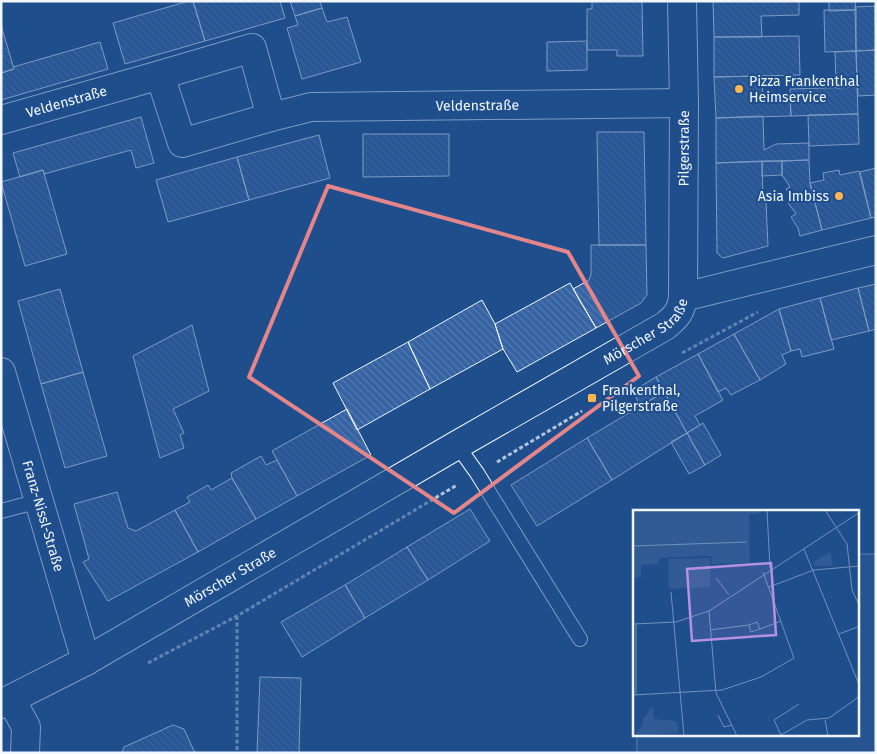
<svg xmlns="http://www.w3.org/2000/svg" width="877" height="754" font-family="'Fira Sans',sans-serif">
	<style>
		.pitch { fill: #305b95; stroke: #a8bbd7 }
		.building { fill: url(#building-back-hatch); stroke: #f2f6ff }
		.lines { fill: none; stroke-linecap: round; stroke-linejoin: round }
		.lane-casing { stroke: #f2f6ff; stroke-width: 16 }
		.street-casing { stroke: #f2f6ff; stroke-width: 30 }
		.secondary-casing { stroke: #f2f6ff; stroke-width: 30 }
		.path { stroke: #b3c4dc; stroke-width: 3; stroke-dasharray: 4 2.5; stroke-linecap: butt }
		.lane { stroke: #1f4e8c; stroke-width: 14 }
		.street { stroke: #1f4e8c; stroke-width: 28 }
		.secondary { stroke: #1f4e8c; stroke-width: 28 }
		.marked { fill: none; stroke: #e38589; stroke-width: 4; stroke-linejoin: round }
		.poi-dot { fill: #ffb74d; stroke: #1f4e8c; stroke-width: 2 }
		.labels { text-anchor: middle; dominant-baseline: central; stroke-width: 4; stroke-linejoin: round; paint-order: stroke }
		.poi-label { font-size: 14px; fill: #f2f6ff; stroke: #1f4e8c; text-anchor: start }
		.street-label { font-size: 14px; fill: #f2f6ff; stroke: #1f4e8c }
		.inset-road { fill: none; stroke: #7391ba; stroke-width: 1 }
		.view { fill: #b691df; fill-opacity: 0.15; stroke: #b691df; stroke-width: 2.5 }
		.inset-edge { fill: none; stroke: #f2f6ff; stroke-width: 2.5 }
	</style>
	<defs>
		<pattern id="building-back-hatch" width="6" height="6" patternUnits="userSpaceOnUse" patternTransform="scale(1.25)"><rect width="6" height="6" fill="#3563a3"/><path d="M-1 5l2 2M0 0l6 6M5-1l2 2" fill="none" stroke="#537ab1"/></pattern>
	</defs>
	<rect width="100%" height="100%" fill="#1f4e8c"/>
	<path class="pitch" d="M858 554H876V753H637V735H858Z"/>
	<path class="building" d="M189 1H193L205 41 125 64 113 23Z
		M193 1H280L285 18 205 41Z
		M290 1H320L322 8 295 16Z
		M592 1H642L643 56H617V50H587V9H592Z
		M713 1H799V15L761 16 762 37H714Z
		M829 1H855L856 10 829 11Z
		M875 6 876 50 856 51 855 7Z
		M322 8 327 22 347 17 361 62 302 79 287 28 298 25 295 16Z
		M824 10H856V51L825 52Z
		M1 25 14 69 1 73Z
		M799 36 800 75 714 77V37Z
		M587 41V70L547 71V42Z
		M100 42 108 69 1 100V73L14 69 13 67Z
		M876 50V95L858 96 856 51Z
		M856 51 857 87 836 88 835 52Z
		M762 76 763 101 790 100 791 116 716 118 714 77Z
		M857 87 858 114 791 116 790 89Z
		M858 114 859 144 809 146 808 115Z
		M763 116 764 150 776 144 809 143V160L716 163V118Z
		M141 117 154 163 136 168 131 150 44 174 43 170 20 177 13 153Z
		M597 132H644L646 245H599Z
		M363 134H449V176L363 177Z
		M319 135 330 178 249 200 237 157Z
		M237 157 249 200 168 222 156 180Z
		M809 160 810 183 822 230 800 236 798 228 791 217 796 214 788 203 793 199 786 189 790 187 782 175V161Z
		M762 161H782V175L762 176Z
		M762 161 763 202H766L768 246 723 258 717 253 716 163Z
		M876 168V217L871 218 860 172Z
		M43 170 67 254 25 266 1 182Z
		M839 170 840 175 859 171 871 218 822 230 810 183 824 180 823 173Z
		M591 245H646L647 295 641 303 596 328 573 289 589 280 591 274Z
		M570 283 596 328 517 372 503 349 495 324Z
		M876 284V329L869 331 858 288Z
		M858 288 869 331 831 340 820 298Z
		M60 289 83 372 41 384 18 301Z
		M820 298 834 349 802 357 800 349 791 351 779 309Z
		M482 300 495 324 503 349 430 389 408 342Z
		M779 309 791 351 782 355 786 364 760 380 734 334Z
		M192 325 209 391 173 409 184 433 180 435 184 448 160 458 133 356Z
		M734 334 760 380 731 395 726 388 718 392 698 354Z
		M408 342 430 389 357 430 333 383Z
		M698 354 723 400 695 416 700 425 687 433 656 377Z
		M83 372 107 456 65 468 41 384Z
		M656 377 664 392 640 406 633 391Z
		M664 392 687 433 612 480 587 438Z
		M347 409 371 455 297 496 272 451Z
		M703 423 721 455 705 465 687 433Z
		M687 433 705 465 689 474 671 442Z
		M587 438 612 480 537 526 511 485Z
		M261 456 266 465 277 460 297 496 256 519 232 478 231 473Z
		M232 478 256 519 198 552 175 510 190 502 187 497 208 485 211 490Z
		M117 492 128 528 136 531 175 510 198 552 108 601 83 562 89 559 74 504Z
		M470 509 490 541 428 580 407 547Z
		M407 547 428 580 365 618 345 585Z
		M345 585 365 618 302 657 281 622Z
		M260 677 301 678 299 753H257Z
		M173 725 184 729 195 753H122L124 747Z"/>
	<g class="lines">
		<defs>
			<path id="lane" d="M457 445 477 473 580 639
				M1 511 39 501"/>
			<g id="street">
				<path id="s1" d="M160 75 252 48 271 117 311 107 684 103"/>
				<path id="s2" d="M1 120 160 75 182 143 271 117"/>
				<path d="M683 297 876 250"/>
				<path id="s3" d="M1 372 86 661"/>
				<path d="M11 699 26 727 25 753"/>
			</g>
			<g id="secondary">
				<path id="s4" d="M1 704 86 661 457 445 665 326C676 317 681 312 683 297L684 103 682 1"/>
			</g>
		</defs>
		<use href="#lane" class="lane-casing"/>
		<use href="#street" class="street-casing"/>
		<use href="#secondary" class="secondary-casing"/>
		<path class="path" d="M682 353 758 312
			M497 462 582 411
			M237 616V753
			M148 663 237 616 457 485"/>
		<use href="#lane" class="lane"/>
		<use href="#street" class="street"/>
		<use href="#secondary" class="secondary"/>
	</g>
	<path d="M0 0H877V754H0ZM328 186 568 252 639 376 454 513 249 377Z" fill="#1f4e8c" fill-opacity=".55" fill-rule="evenodd"/>
	<path class="marked" d="M328 186 568 252 639 376 454 513 249 377Z"/>
	<g class="poi-dot">
		<circle cx="739" cy="89" r="5"/>
		<circle cx="839" cy="196" r="5"/>
		<rect x="587" y="393" width="10" height="10" rx="2.5"/>
	</g>
	<g class="labels">
		<g class="poi-label">
			<text x="749" y="81">Pizza Frankenthal<tspan x="749" dy="16">Heimservice</tspan></text>
			<text x="829" y="196" text-anchor="end">Asia Imbiss</text>
			<text x="602" y="390">Frankenthal,<tspan x="602" dy="16">Pilgerstraße</tspan></text>
		</g>
		<g class="street-label">
			<text stroke="none"><textPath href="#s2" startOffset="68">Veldenstraße</textPath></text>
			<text stroke="none"><textPath href="#s1" startOffset="375">Veldenstraße</textPath></text>
			<text stroke="none"><textPath href="#s4" startOffset="948">Pilgerstraße</textPath></text>
			<text stroke="none"><textPath href="#s4" startOffset="746">Mörscher Straße</textPath></text>
			<text stroke="none"><textPath href="#s3" startOffset="150">Franz-Nissl-Straße</textPath></text>
			<text stroke="none"><textPath href="#s4" startOffset="262">Mörscher Straße</textPath></text>
		</g>
	</g>
	<g transform="translate(633 510)">
		<rect width="226" height="226" fill="#1f4e8c"/>
		<path d="M0 0H128V3L116 4 117 53 79 54 78 46 26 48 25 54 8 55V67L0 68Z" fill="#305b95"/>
		<path d="M197 42 200 56H182L180 52ZM18 198H20L21 209 43 211 46 223 0 226 9 216 10 209Z" fill="#305b95"/>
		<path d="M77 48V77L36 79 35 49Z" fill="#305b95"/>
		<path class="inset-road" d="M134 0 137 58M192 0 214 34 219 80 227 97M0 36 114 32M171 39 227 177M83 68 96 85M136 77 181 60 227 56M38 82 51 226M76 101 83 183 104 226M0 114 43 112 76 101 227 2M3 114V184M116 115 124 112 127 119 148 111M77 120 116 115 118 122 127 119M206 124 227 116M0 185 89 180 128 167 161 148 130 62M85 205 91 217 99 215M192 210 195 226M148 225 141 210 166 194M77 226H104M146 226 174 210 196 208 227 186"/>
		<path class="view" d="M138 53 143 125 59 131 54 59Z"/>
		<rect width="226" height="226" class="inset-edge"/>
	</g>
	<rect width="877" height="754" fill="none" stroke="#f2f6ff" stroke-width="5"/>
</svg>
